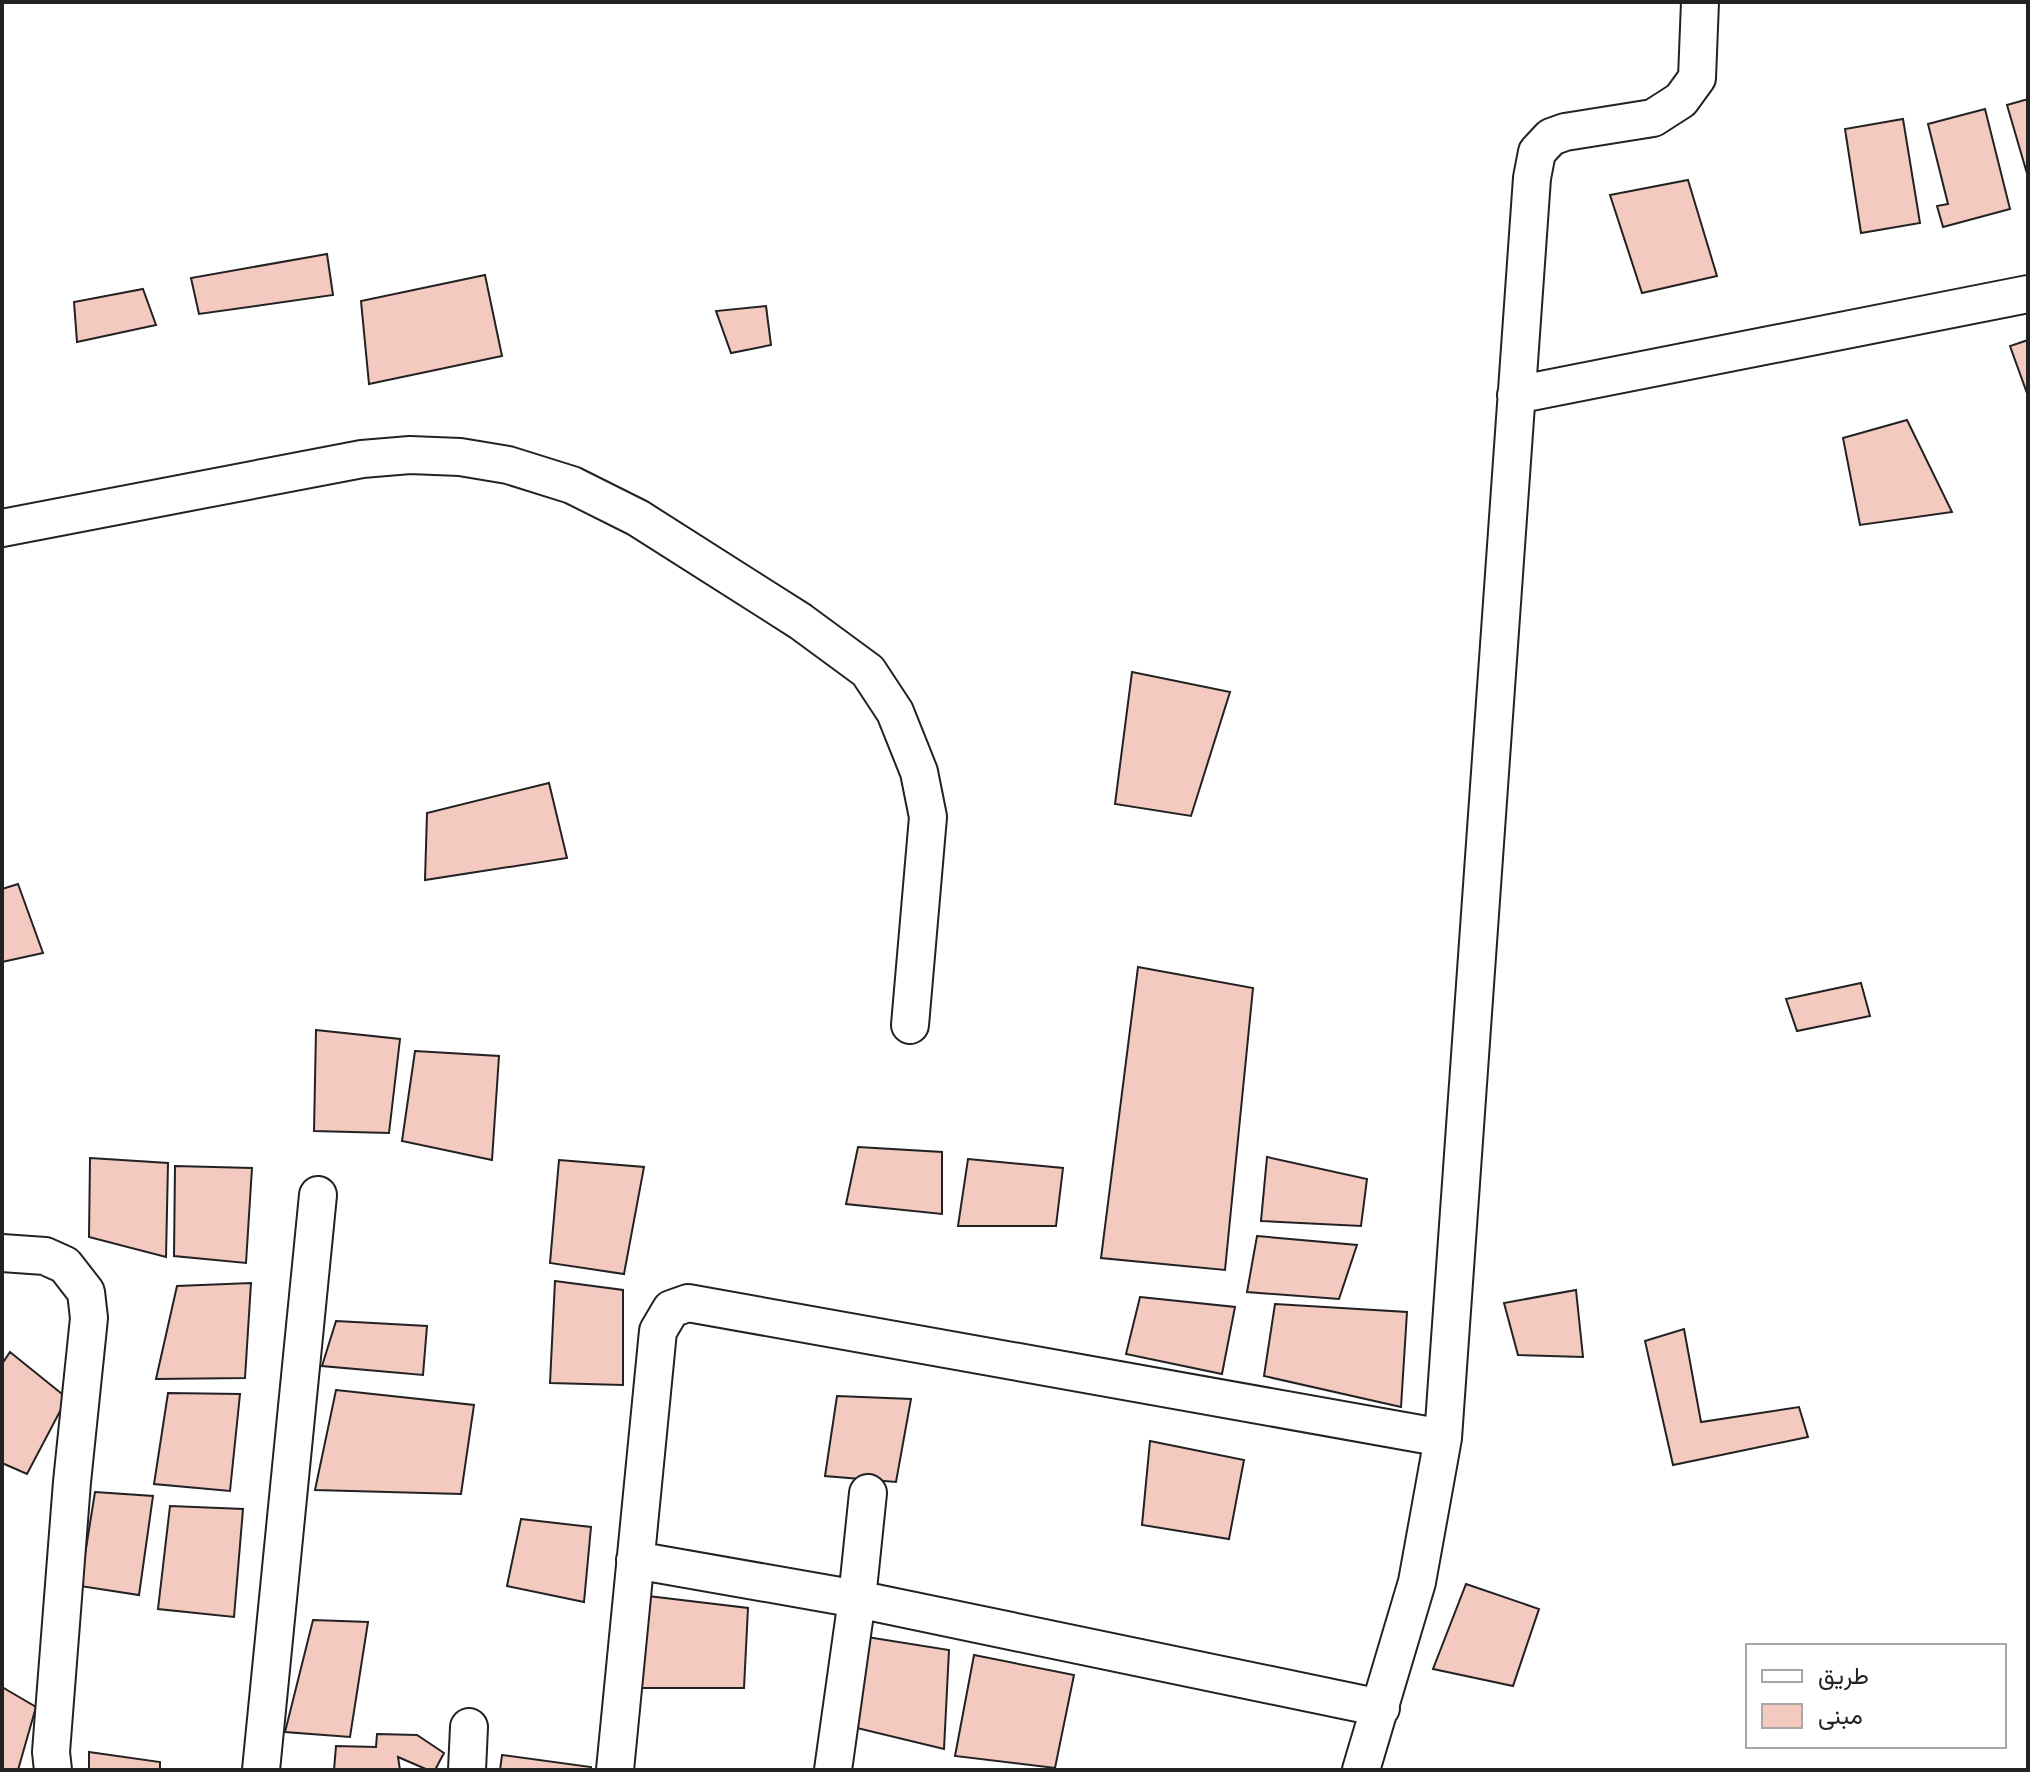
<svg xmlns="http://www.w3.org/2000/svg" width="2030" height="1772" font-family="Arial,Vazirmatn,sans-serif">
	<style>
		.building { fill: #f3c9c0; stroke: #222; stroke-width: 2 }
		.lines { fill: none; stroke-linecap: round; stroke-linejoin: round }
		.street-casing { stroke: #222; stroke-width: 40 }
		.street { stroke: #fff; stroke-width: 36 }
	</style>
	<rect width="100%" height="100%" fill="#fff"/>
	<path class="building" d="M2028 99V177L2007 105Z
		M1985 109 2010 209 1943 227 1937 206 1948 204 1928 124Z
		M1903 119 1920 223 1861 233 1845 129Z
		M1688 180 1717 276 1642 293 1610 195Z
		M327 254 333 295 199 314 191 278Z
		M485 275 502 356 369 384 361 301Z
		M143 289 156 325 77 342 74 302Z
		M766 306 771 345 731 353 716 311Z
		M2028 340V396L2010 346Z
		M1907 420 1952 512 1860 525 1843 438Z
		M1132 672 1230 692 1191 816 1115 804Z
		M549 783 567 858 425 880 427 813Z
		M18 884 43 953 2 962V889Z
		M1138 967 1253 988 1225 1270 1101 1258Z
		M1861 983 1870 1016 1797 1031 1786 999Z
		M316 1030 400 1039 389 1133 314 1131Z
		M415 1051 499 1056 492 1160 402 1141Z
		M858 1147 942 1152V1214L846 1204Z
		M1267 1157 1367 1179 1361 1226 1261 1221Z
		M90 1158 168 1163 166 1257 89 1237Z
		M968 1159 1063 1168 1056 1226H958Z
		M559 1160 644 1167 624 1274 550 1263Z
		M175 1166 252 1168 246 1263 174 1256Z
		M1257 1236 1357 1245 1339 1299 1247 1292Z
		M555 1281 623 1290V1385L550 1383Z
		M251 1283 245 1378 156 1379 177 1286Z
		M1576 1290 1583 1357 1518 1355 1504 1303Z
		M1140 1297 1235 1307 1222 1374 1126 1354Z
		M1275 1304 1407 1312 1401 1407 1264 1376Z
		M336 1321 427 1326 423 1375 322 1366Z
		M1684 1329 1701 1422 1799 1407 1808 1437 1673 1465 1645 1341Z
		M10 1352 67 1398 27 1474 2 1463V1364Z
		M336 1390 474 1405 461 1494 315 1490Z
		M168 1393 240 1394 230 1491 154 1484Z
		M837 1396 911 1399 896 1482 825 1476Z
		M1150 1441 1244 1460 1229 1539 1142 1525Z
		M95 1492 153 1496 139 1595 80 1586Z
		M170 1506 243 1509 234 1617 158 1609Z
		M521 1519 591 1527 584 1602 507 1586Z
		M1466 1584 1539 1609 1513 1686 1433 1669Z
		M648 1596 748 1608 744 1688H636Z
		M313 1620 368 1622 350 1737 285 1732Z
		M867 1637 949 1650 944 1749 857 1728Z
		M974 1655 1074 1675 1055 1768 955 1756Z
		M2 1687 36 1707 18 1770H2Z
		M377 1734 417 1735 444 1753 435 1770H428L398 1757 400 1770H334L336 1746 376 1747Z
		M89 1752 160 1762V1770H89Z
		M502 1755 591 1767V1770H500Z"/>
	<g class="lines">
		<defs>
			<path id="street" d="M1516 395 2028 294
				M2 528 362 459 410 455 460 457 508 465 572 485 638 518 800 621 868 671 895 712 919 772 928 817 910 1025
				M2 1253 45 1256 65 1265 86 1292 89 1318 72 1482 51 1752 53 1770
				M635 1560 857 1599 1381 1708
				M261 1770 318 1195
				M467 1770 469 1727
				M615 1770 658 1331 671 1309 688 1303 1443 1438
				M833 1770 857 1599 868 1493
				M1361 1770 1417 1582 1443 1438 1532 178 1537 152 1551 137 1565 132 1653 118 1681 100 1697 78 1700 2"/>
		</defs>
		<use href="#street" class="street-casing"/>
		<use href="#street" class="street"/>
	</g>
	<rect width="2030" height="1772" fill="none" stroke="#222222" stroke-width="8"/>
	<rect x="1746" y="1644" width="260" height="104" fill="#ffffff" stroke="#a7a7a7" stroke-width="2"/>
	<rect x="1762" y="1670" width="40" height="12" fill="#ffffff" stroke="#a7a7a7" stroke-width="2"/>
	<text x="1818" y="1684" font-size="24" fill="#222222">طريق</text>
	<rect x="1762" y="1704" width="40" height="24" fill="#f3c9c0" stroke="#a7a7a7" stroke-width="2"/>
	<text x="1818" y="1724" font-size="24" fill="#222222">مبنى</text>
</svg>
